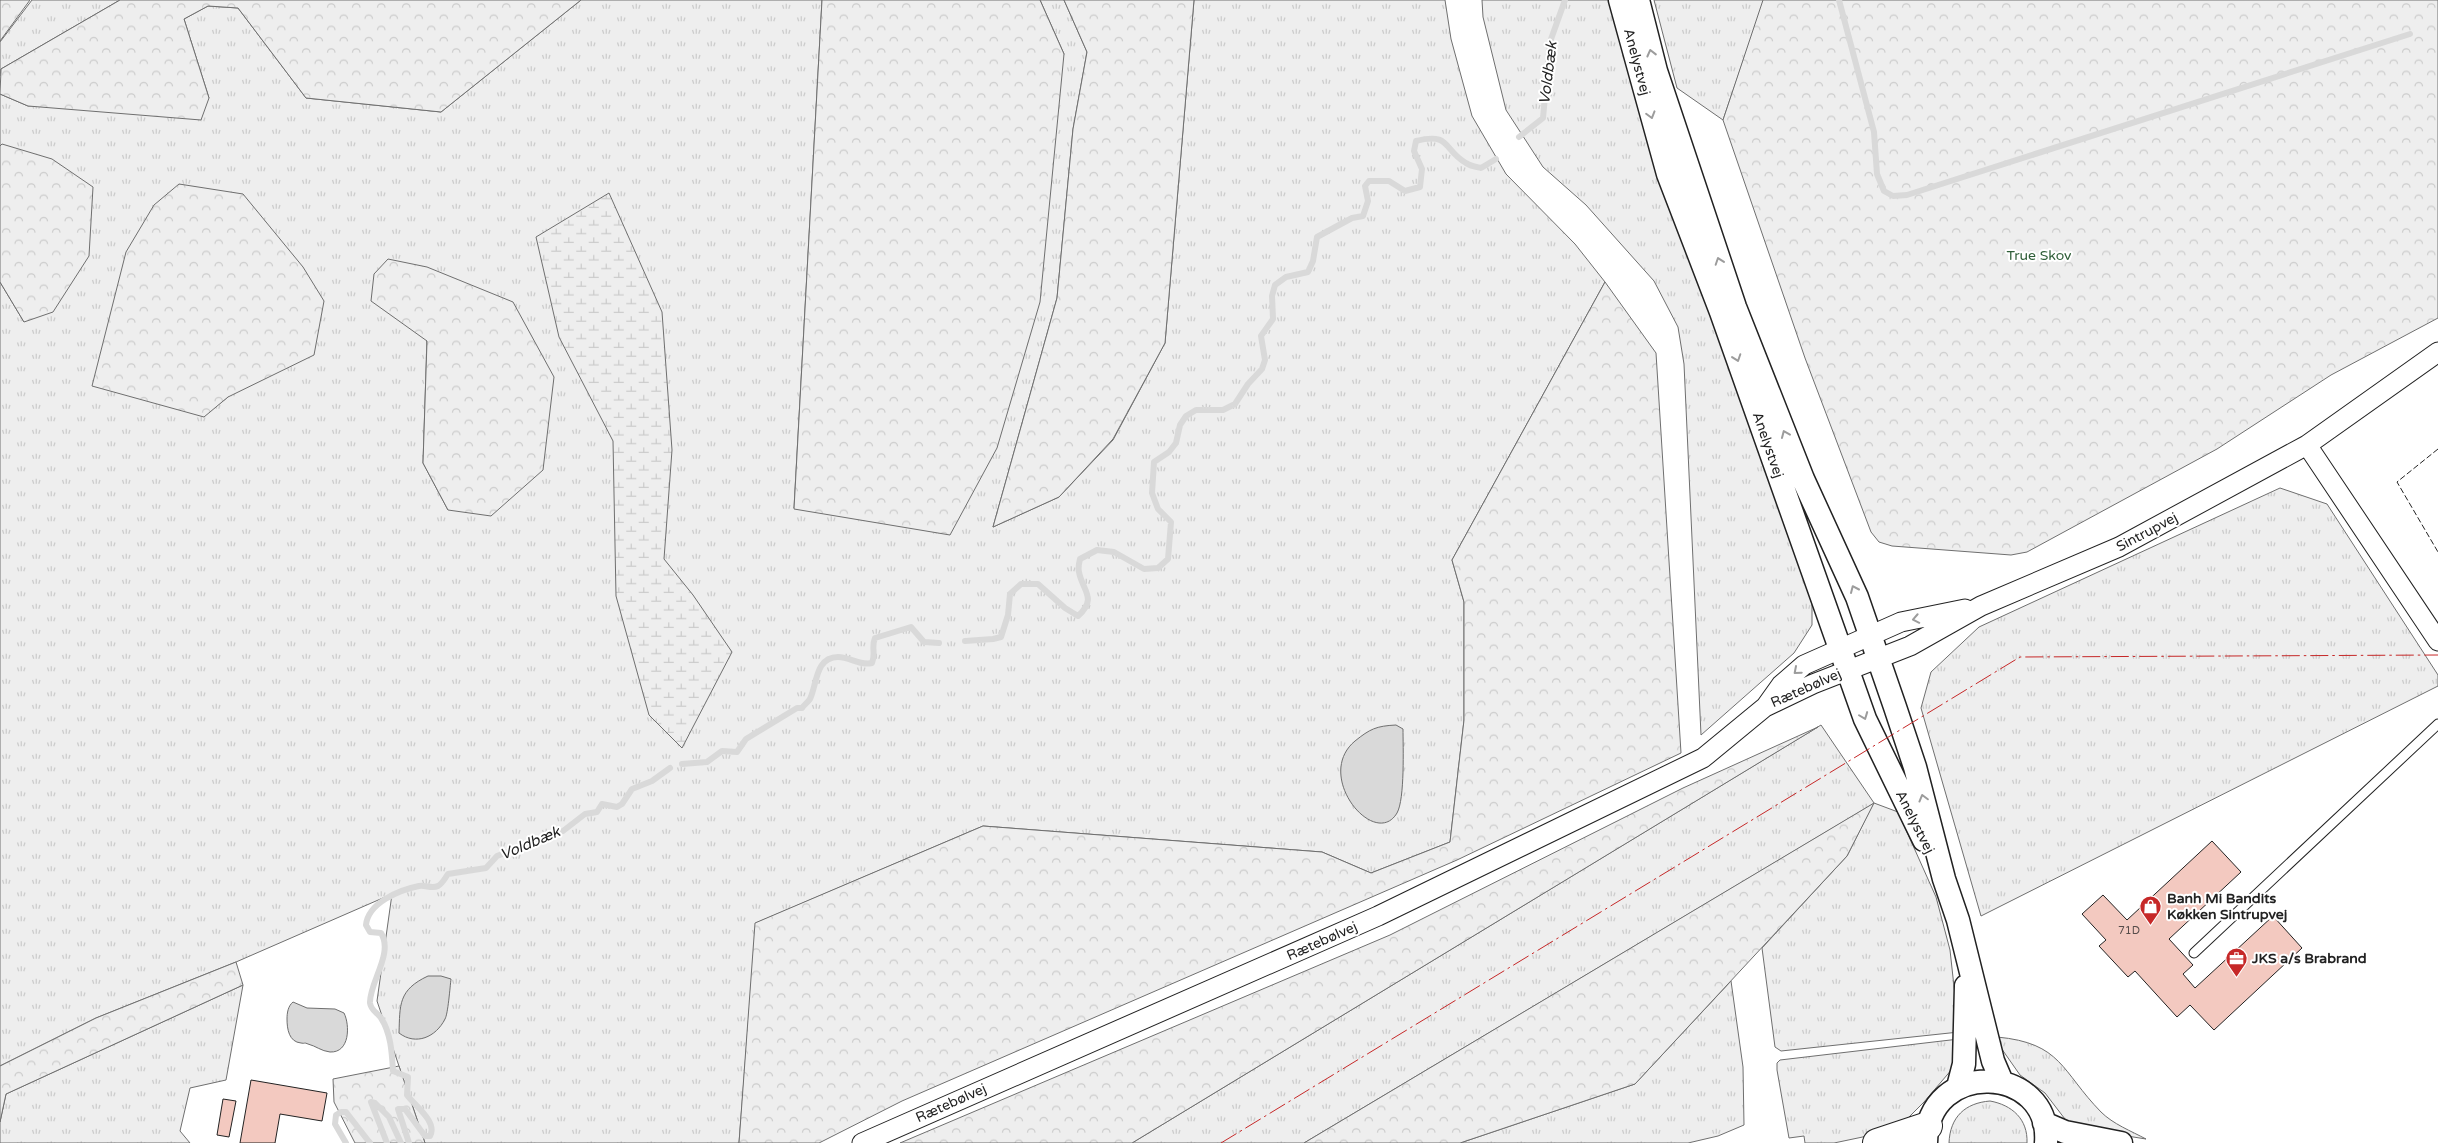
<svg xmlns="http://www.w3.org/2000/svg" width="2438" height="1143" font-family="'Varela Round',sans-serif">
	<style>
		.grass { fill: url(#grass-tufts); stroke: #6f6f6f; fill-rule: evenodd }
		.forest { fill: url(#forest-crowns); stroke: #6f6f6f }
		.wetland { fill: url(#wetland-marsh); stroke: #6f6f6f }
		.water { fill: #d9d9d9; stroke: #6f6f6f }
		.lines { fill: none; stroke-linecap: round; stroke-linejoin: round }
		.stream { stroke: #d9d9d9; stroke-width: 6 }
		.building { fill: #f3c9c0; stroke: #222 }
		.service-casing { stroke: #222; stroke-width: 11 }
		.minor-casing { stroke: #222; stroke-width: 21 }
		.tertiary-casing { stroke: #222; stroke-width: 25 }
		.trunk-casing { stroke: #222; stroke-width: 30 }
		.service { stroke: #fff; stroke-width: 9 }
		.minor { stroke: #fff; stroke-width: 19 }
		.tertiary { stroke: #fff; stroke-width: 22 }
		.trunk { stroke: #fff; stroke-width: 28 }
		.fence { stroke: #222; stroke-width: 1; stroke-dasharray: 6 2.5; stroke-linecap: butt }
		.power { stroke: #c62828; stroke-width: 1; stroke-dasharray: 18 4 2.5 4; stroke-linecap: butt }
		.oneway { stroke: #9c9c9c }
		.labels { text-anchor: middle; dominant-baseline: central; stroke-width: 4; stroke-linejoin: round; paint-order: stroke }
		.number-label { font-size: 11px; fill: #564c4a }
		.street-label { font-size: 14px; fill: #222; stroke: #fff }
		.park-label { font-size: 14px; fill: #2f5e38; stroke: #fff }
		.poi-label { font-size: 14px; font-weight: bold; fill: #222; stroke: #fff; text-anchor: start }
		.water-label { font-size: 15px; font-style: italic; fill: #222; stroke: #fff }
	</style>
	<defs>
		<pattern id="grass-tufts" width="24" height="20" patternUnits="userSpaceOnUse" patternTransform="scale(1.25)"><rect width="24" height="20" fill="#eee"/><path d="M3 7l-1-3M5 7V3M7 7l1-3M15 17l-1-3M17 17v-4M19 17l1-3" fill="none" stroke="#ccc"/></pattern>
		<pattern id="forest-crowns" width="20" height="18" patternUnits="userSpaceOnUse" patternTransform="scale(1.25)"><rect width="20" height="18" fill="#eee"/><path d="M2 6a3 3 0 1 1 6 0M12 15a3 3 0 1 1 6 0" fill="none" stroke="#ccc"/></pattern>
		<pattern id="wetland-marsh" width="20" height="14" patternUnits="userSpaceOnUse" patternTransform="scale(1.25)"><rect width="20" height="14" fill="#eee"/><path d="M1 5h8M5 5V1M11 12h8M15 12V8" fill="none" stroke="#ccc"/></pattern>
	</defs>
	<rect width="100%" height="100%" fill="#fff"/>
	<path class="grass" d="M32 0H120L1 69 0 76V42Z
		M581 0H822L794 508 1064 54 1040 0H1064L1087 52 1073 129 1057 298 993 527 1059 497 1113 440 1165 343 1194 0H1445L1451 39 1472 116 1506 174 1575 244 1605 282 1452 560 1464 602V720L1450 842 1371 873 1322 852 983 826 756 923 739 1143H425L377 1001 392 894 236 962 96 1018 0 1066V282L24 322 2 144 0 146V94L28 106 209 98 184 19 208 6 238 8 306 98 441 112ZM324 301 228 397 204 416ZM427 340 448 510 423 463Z
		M1482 0H1610L1812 604V625L1794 653 1701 735 1684 364 1678 327 1654 281 1586 205 1543 167 1506 110 1483 17Z
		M1654 0H1764L1723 120 1677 88Z
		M2280 488 2327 504 2438 675V686L1981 916 1921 708 1931 672 1979 627Z
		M1821 725 1874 803 1898 812 1936 897 1950 950 1959 1032 1781 1051 1775 1047 1762 948 1847 856 1873 804 1304 1143H1132Z
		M1731 981 1743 1067 1744 1125 1718 1136 1688 1143H1460L1635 1084Z
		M243 985 226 1080 190 1088 180 1131 190 1143H0V1122L6 1094Z
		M1997 1037C2062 1043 2061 1071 2101 1112 2113 1124 2131 1131 2146 1139L2108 1133 2068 1123 2045 1093 2020 1075 1999 1045Z
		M1959 1039 1953 1068 1924 1102 1896 1130 1834 1143H1805L1804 1136 1789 1138 1777 1070V1063L1780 1060Z
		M1990 1101C2012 1105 2028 1119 2027 1143H1949C1950 1117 1965 1103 1990 1101Z"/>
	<path class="forest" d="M0 0H30L0 41Z
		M120 0H581L441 112 306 98 238 8 208 6 184 19 209 98 201 120 28 106 0 94 1 69Z
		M822 0H1040L1064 54 1040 302 997 448 950 535 794 509Z
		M1064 0H1194L1165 343 1113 439 1059 497 993 527 1057 298 1073 129 1087 52Z
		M1763 0H2438V318L2331 375 2217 449 2027 552 2011 555 1892 546 1879 542 1871 532 1805 358 1723 120Z
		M2 144 52 159 93 187 89 256 53 312 24 322 0 282V146Z
		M179 184 243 194 303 267 324 301 314 355 228 397 204 417 92 386 126 252 154 205Z
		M388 259 427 267 513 302 554 377 543 470 491 516 448 510 423 463 427 341 371 301 374 274Z
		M1605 282 1656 353 1681 753 1457 860 902 1101 819 1143H739L755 923 983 826 1322 852 1371 873 1450 842 1464 720V602L1452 560Z
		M1818 727 1132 1143H900L1390 935 1683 788Z
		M1874 803 1847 856 1635 1084 1460 1143H1304Z
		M236 962 243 985 6 1094 0 1122V1066L96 1018Z
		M399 1066 425 1143H355L334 1102 333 1079Z"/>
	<path class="wetland" d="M609 193 662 312 672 450 664 559 693 595 732 652 682 748 649 715 616 596 613 441 559 337 536 237Z"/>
	<path class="water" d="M1396 725 1403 729C1403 746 1405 799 1397 813 1375 850 1313 776 1355 741 1370 729 1376 726 1396 725Z
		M428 976H441L451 979C450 987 448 1014 445 1019 436 1037 416 1046 399 1033 400 1005 398 990 428 976Z
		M293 1002 307 1008 335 1009 344 1013C350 1025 350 1053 330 1052 321 1051 316 1046 308 1044 304 1042 305 1044 301 1043 289 1042 287 1029 287 1019 287 1013 288 1006 293 1002Z"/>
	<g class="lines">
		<path class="stream" d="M1839 0 1874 132 1877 174 1884 191 1893 196 1907 195 2410 34
			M1519 137 1543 118 1550 42 1565 0
			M965 641 993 639 1001 637 1008 615 1010 594 1021 584H1038L1065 608 1078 616C1098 598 1082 590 1079 572 1078 568 1079 563 1080 559L1097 550 1114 552 1144 569 1158 568 1168 559 1171 522 1158 509 1152 493 1154 462 1169 452 1176 443 1180 425 1186 416 1196 410H1223L1235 404 1248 384 1262 369 1265 360 1261 336 1273 319 1272 296 1275 285 1286 277 1308 272 1313 261 1317 237 1352 218 1363 216 1368 201 1365 186 1369 181H1389L1405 191 1420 187 1422 169 1414 151 1416 141C1451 132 1443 150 1466 163 1470 166 1477 167 1481 168L1496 159
			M682 764 707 762 722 751 737 752 746 739 797 708H802C804 705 808 702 810 699 817 685 815 657 838 657 850 657 860 666 872 663 876 654 871 647 875 638L911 627 924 642 939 643
			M346 1143 335 1124 336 1115 341 1112H346L370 1143
			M387 1143 371 1102 375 1103 389 1117 401 1143
			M409 1143 398 1109H405L425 1136H430C438 1122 415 1106 407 1095L408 1077 393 1071C392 1054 391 1033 381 1018 378 1013 371 1011 370 1003 369 983 394 953 381 933L370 932 366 925C368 903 399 890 419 886 426 885 432 889 438 886 443 883 445 878 448 874L486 868 497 856 563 831 585 814 597 812 602 804 617 807 622 804 632 789 652 781 670 768"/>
	</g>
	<path class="building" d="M2212 841 2241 872 2169 939 2193 965 2183 974 2195 988 2273 916 2302 948 2214 1030 2190 1005 2177 1017 2135 971 2128 977 2099 946 2106 940 2082 914 2103 895 2127 920Z
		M251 1080 327 1093 322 1121 280 1114 275 1143H240Z
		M223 1099 236 1101 229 1137 217 1135Z"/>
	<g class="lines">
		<defs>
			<path id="service" d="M2194 953 2438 724"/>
			<path id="minor" d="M2307 445 2438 641
				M1766 706 1781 685 1804 665 1901 622 1965 609
				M862 1143 1378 916 1703 758 1765 707 1813 684 1910 646 1981 606 2119 547 2307 445 2438 352"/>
			<path id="tertiary" d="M1620 0 1668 174 1721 312 1865 719 1924 840
				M1638 0 1656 71 1735 307 1803 479 1857 597 1895 707 1915 767 1944 879 1958 920 1993 1061 2002 1082
				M1958 1087 1964 1064 1966 986
				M2044 1123 2065 1132 2121 1143
				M1926 1143C1927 1058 2052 1064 2046 1143"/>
			<path id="trunk" d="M1877 1143 1928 1126"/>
		</defs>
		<use href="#service" class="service-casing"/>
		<use href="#minor" class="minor-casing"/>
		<use href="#tertiary" class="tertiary-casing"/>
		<use href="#trunk" class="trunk-casing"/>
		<use href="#service" class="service"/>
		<use href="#minor" class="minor"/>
		<use href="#tertiary" class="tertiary"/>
		<use href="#trunk" class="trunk"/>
		<path class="fence" d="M2438 449 2397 482 2438 552"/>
		<path class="power" d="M1221 1143 2020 657 2438 655"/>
	</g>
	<defs><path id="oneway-chevron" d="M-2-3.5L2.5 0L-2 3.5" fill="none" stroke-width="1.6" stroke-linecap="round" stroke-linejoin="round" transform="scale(1.25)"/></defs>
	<g class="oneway">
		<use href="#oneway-chevron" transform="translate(1651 53) rotate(-104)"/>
		<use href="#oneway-chevron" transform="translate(1651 115) rotate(74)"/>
		<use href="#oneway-chevron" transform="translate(1719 261) rotate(-109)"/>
		<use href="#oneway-chevron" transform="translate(1737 358) rotate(71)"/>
		<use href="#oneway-chevron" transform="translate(1785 434) rotate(-113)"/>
		<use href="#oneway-chevron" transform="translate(1854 589) rotate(-114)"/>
		<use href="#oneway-chevron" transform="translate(1916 619) rotate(169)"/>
		<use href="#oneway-chevron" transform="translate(1797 671) rotate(139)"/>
		<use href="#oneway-chevron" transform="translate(1864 716) rotate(69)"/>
		<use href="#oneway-chevron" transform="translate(1923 798) rotate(-105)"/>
	</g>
	<defs>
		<symbol id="shop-pin" viewBox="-11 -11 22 30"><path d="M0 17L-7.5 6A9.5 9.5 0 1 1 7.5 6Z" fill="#c62828" stroke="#fff"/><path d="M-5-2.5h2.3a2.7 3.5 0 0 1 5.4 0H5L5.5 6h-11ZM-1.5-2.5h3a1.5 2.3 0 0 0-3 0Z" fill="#fff"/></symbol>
		<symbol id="office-pin" viewBox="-11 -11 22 30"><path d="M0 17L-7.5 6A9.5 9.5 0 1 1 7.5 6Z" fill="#c62828" stroke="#fff"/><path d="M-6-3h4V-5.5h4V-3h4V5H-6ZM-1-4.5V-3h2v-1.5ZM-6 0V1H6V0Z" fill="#fff"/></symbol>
	</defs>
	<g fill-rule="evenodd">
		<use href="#shop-pin" x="2138" y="894" width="25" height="34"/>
		<use href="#office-pin" x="2224" y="946" width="25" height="34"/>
	</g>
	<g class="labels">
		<g class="number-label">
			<text x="2129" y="930">71D</text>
		</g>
		<g class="street-label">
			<text transform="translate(1637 62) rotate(75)">Anelystvej</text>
			<text transform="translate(1768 445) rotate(71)">Anelystvej</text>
			<text transform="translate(2147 532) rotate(-28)">Sintrupvej</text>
			<text transform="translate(1806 688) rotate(-24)">Rætebølvej</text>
			<text transform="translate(1915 822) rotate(63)">Anelystvej</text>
			<text transform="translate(1322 941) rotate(-24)">Rætebølvej</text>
			<text transform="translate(951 1103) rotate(-24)">Rætebølvej</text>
		</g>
		<g class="park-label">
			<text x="2039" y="255">True Skov</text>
		</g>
		<g class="poi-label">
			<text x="2167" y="898">Banh Mi Bandits<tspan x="2167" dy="16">Køkken Sintrupvej</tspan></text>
			<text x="2252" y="958">JKS a/s Brabrand</text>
		</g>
		<g class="water-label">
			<text transform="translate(1548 73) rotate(-83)">Voldbæk</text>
			<text transform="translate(530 843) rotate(-23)">Voldbæk</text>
		</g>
	</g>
</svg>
